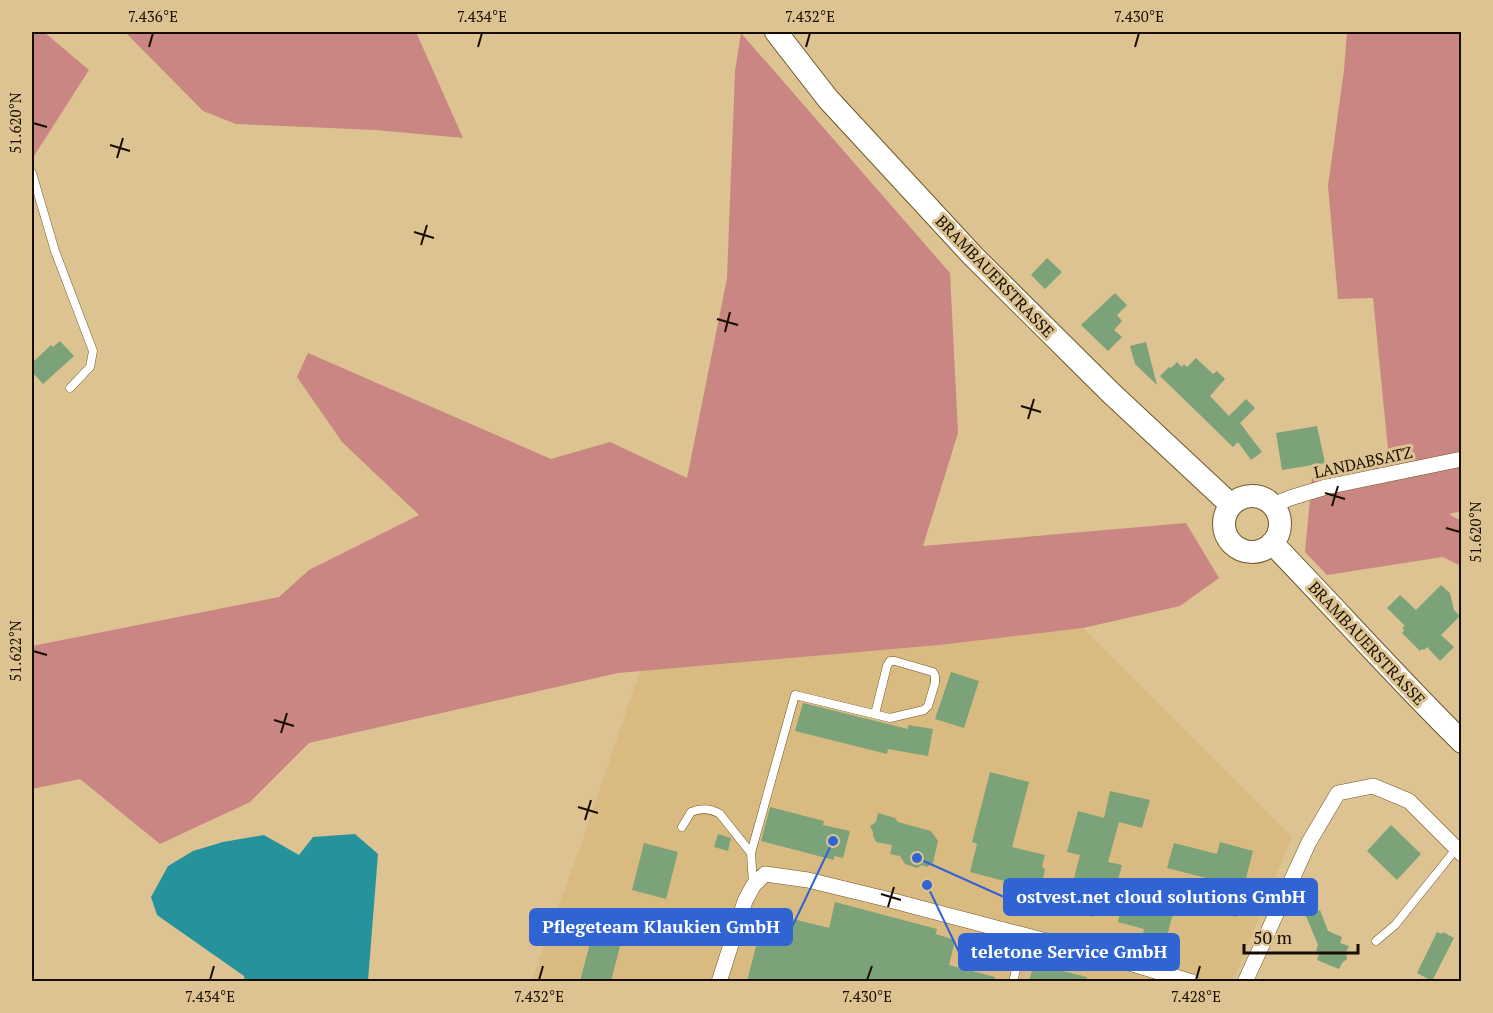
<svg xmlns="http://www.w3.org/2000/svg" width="1493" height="1013" font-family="'PT Serif',serif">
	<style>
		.built { fill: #d9bb82 }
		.green { fill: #ca8682 }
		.water { fill: #26939c }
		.building { fill: #7ca279 }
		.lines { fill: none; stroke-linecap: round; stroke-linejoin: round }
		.lane-casing { stroke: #6f5727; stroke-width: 9 }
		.street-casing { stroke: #6f5727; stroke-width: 16 }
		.secondary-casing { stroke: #6f5727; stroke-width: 24 }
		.lane { stroke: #fff; stroke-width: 8 }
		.street { stroke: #fff; stroke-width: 15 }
		.secondary { stroke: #fff; stroke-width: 22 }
		.ticks { fill: none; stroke: #160d00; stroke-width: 2 }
		.labels { text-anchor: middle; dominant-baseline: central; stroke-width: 6; stroke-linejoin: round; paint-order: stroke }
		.street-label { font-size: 16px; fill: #160d00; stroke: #ddc391 }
		.leader { fill: none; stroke: #3064d2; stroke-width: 2 }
		.callout-dot { fill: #3064d2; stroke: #ddc391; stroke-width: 2 }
		.callout { fill: #3064d2; stroke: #3064d2; stroke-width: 2 }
		.callout-label { font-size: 18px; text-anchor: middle; font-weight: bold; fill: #fff }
		.neatline { fill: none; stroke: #160d00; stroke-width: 2 }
		.ticks-label { font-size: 15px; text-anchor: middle; fill: #160d00 }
	</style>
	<rect width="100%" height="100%" fill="#ddc391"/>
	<path class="built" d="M1083 628 1292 837 1233 981 531 982 586 830 640 671 939 645Z"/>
	<path class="green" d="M32 32H44L89 70 34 156 32 151Z
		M125 32H416L463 138 376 130 236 124 203 111Z
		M1347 32H1461L1462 511 1449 514 1461 521V566L1443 557 1327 575 1305 552 1312 478 1389 459 1373 298 1338 299 1328 186 1344 70Z
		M741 33 950 273 958 433 923 546 1186 523 1219 578 1180 606 1083 628 939 645 618 673 309 743 250 802 160 844 80 779 32 789V646L279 597 309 570 419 515 342 442 297 377 308 353 551 459 610 442 687 478 727 278 735 71Z"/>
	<path class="water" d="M355 834 378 854 368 981H245L244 976 157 915 151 897 168 866 193 851 223 842 264 835 299 855 313 837Z"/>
	<path class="building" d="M1047 258 1062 272 1045 289 1031 275Z
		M1115 293 1127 305 1117 315 1122 321 1114 330 1122 337 1108 351 1081 325Z
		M60 341 74 356 43 384 32 372V363L51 345 53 347Z
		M1146 342 1157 385 1135 364 1130 346Z
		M1196 358 1213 374 1217 371 1225 379 1210 396 1229 416 1246 399 1255 408 1240 423 1262 452 1251 460 1238 442 1233 447 1160 376 1169 367 1171 368 1177 362 1182 367 1184 364 1187 367Z
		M1317 426 1325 463 1282 470 1276 433Z
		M1441 585 1450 593 1454 610 1460 616 1441 635 1454 647 1440 661 1427 647 1424 650 1422 649 1420 651 1402 633 1404 630 1402 628 1405 626 1387 608 1400 595 1416 610Z
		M951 672 979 681 964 728 935 719Z
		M803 703 908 729V725L933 729 928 756 888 749 887 754 795 731Z
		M990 772 1029 782 1012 847 1045 855 1042 866 1045 870 1043 878 1039 880 1036 889 1016 884 1010 892 1008 882 970 872 977 844 972 842Z
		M1110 791 1150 800 1142 828 1119 822 1108 862 1122 865 1111 907 1098 903 1094 917 1066 909 1080 855 1067 852 1078 811 1104 818Z
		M770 807 824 821 823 825 850 831 843 858 834 856V860L761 841Z
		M878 813 895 818 898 822 931 831 938 841 933 863 927 867 922 865 917 868 905 864 900 856 890 854 892 845 876 842 873 835V832L870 826 876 822Z
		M1391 825 1421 854 1397 880 1367 851Z
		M718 834 731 838 728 851 714 847Z
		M1220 842 1253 851 1236 917 1203 909 1210 879 1167 868 1174 843 1217 854Z
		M644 843 678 852 666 899 632 890Z
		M1151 900 1175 906 1166 940 1143 934 1144 929 1118 922 1121 909 1147 916Z
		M835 902 937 929 936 934 955 940 949 965 995 977V981H747L765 912 829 928Z
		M1320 910 1328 931 1342 937 1340 943 1349 946 1346 952 1347 959 1342 963 1339 969 1317 960 1320 952 1316 951 1318 945 1306 916Z
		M594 928 623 935 611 981H580Z
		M1437 932 1442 934 1443 932 1454 938 1432 981 1417 973Z
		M1034 964 1087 977 1086 981H1029Z"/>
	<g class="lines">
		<defs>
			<path id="lane" d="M32 173 55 251 93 351 90 367 70 388
				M682 827 691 812C701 808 710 808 720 814L751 853
				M753 884 751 853 795 695 890 718 924 710 928 706 935 683V676L933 672 895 661H890L887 666 875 714
				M1376 941 1395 925 1456 849
				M1013 982 1024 936"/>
			<path id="street" d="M1273 505 1290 498 1326 487 1462 459
				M719 982 745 901 753 886 765 874 808 880 886 899 1126 962 1192 982
				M1245 982 1309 842 1338 793 1373 786 1409 801 1462 854"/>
			<path id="secondary" d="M776 32 828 99 973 256 1111 393 1231 505
				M1224 524a28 28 0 1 1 56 0a28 28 0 1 1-56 0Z
				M1272 543C1336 609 1397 678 1462 742"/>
		</defs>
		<use href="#lane" class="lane-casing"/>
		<use href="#street" class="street-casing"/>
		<use href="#secondary" class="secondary-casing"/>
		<use href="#lane" class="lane"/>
		<use href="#street" class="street"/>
		<use href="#secondary" class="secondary"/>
	</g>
	<path class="ticks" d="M149 47 153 33M478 47 482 33M806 47 810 33M1135 47 1139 33M33 123 47 127M110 145 130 151M117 158 123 138M414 232 434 238M421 245 427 225M717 319 738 325M725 332 730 312M1021 406 1041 412M1028 419 1034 399M1325 493 1345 499M1332 506 1338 486M1446 528 1460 532M33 651 47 655M274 720 294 726M281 733 287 713M578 807 598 813M585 820 591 800M881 894 901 900M888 907 894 887M210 980 214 966M539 980 543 966M867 980 872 966M1196 980 1200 966"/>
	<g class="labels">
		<g class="street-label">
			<text transform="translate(995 276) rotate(46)">BRAMBAUERSTRASSE</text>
			<text transform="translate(1363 462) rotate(-12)">LANDABSATZ</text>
			<text transform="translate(1367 643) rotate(47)">BRAMBAUERSTRASSE</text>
		</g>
	</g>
	<path class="leader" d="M917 858L1004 897M833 841L792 927M927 885L959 952"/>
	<g class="callout-dot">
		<circle cx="917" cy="858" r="6"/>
		<circle cx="833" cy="841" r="6"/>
		<circle cx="927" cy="885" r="6"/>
	</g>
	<g class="callout">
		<rect x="1004" y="879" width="313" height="36" rx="6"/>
		<rect x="530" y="909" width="262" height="36" rx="6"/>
		<rect x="959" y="934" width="220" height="36" rx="6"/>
	</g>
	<g class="callout-label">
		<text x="1161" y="903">ostvest.net cloud solutions GmbH</text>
		<text x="661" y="933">Pflegeteam Klaukien GmbH</text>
		<text x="1069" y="958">teletone Service GmbH</text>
	</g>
	<rect width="1493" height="1013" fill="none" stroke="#ddc391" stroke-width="66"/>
	<path d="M1244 944v9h114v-9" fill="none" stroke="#160d00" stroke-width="3"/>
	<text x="1253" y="944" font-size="18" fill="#160d00" stroke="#ddc391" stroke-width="4.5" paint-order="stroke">50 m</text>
	<rect x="33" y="33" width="1427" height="947" class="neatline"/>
	<g class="ticks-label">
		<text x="153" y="22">7.436°E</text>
		<text x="482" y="22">7.434°E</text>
		<text x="810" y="22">7.432°E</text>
		<text x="1139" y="22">7.430°E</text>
		<text transform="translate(16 123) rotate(-90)" y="5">51.620°N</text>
		<text transform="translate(1476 532) rotate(-90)" y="5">51.620°N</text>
		<text transform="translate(16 651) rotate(-90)" y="5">51.622°N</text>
		<text x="210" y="1002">7.434°E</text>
		<text x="539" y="1002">7.432°E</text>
		<text x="867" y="1002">7.430°E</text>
		<text x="1196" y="1002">7.428°E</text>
	</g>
</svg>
